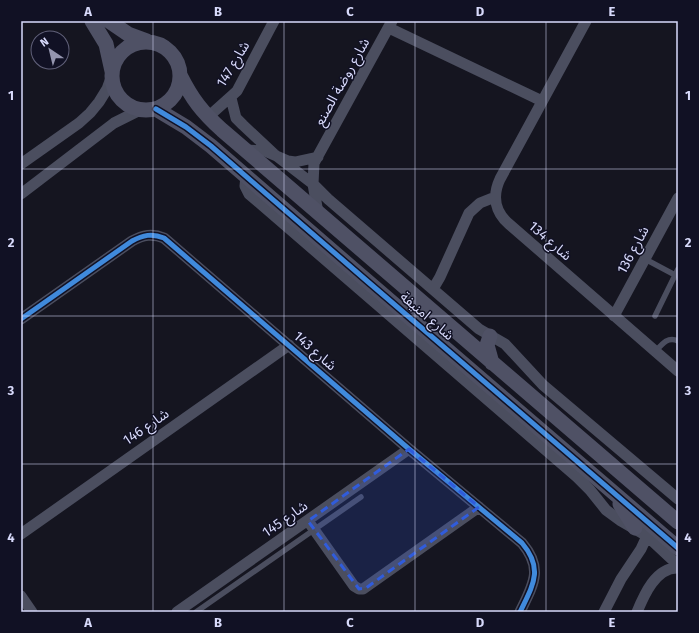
<svg xmlns="http://www.w3.org/2000/svg" width="699" height="633" font-family="'Fira Sans','Noto Sans Arabic',sans-serif">
	<style>
		.lines { fill: none; stroke-linecap: round; stroke-linejoin: round }
		.lane { stroke: #4b4e5f; stroke-width: 5.5 }
		.street { stroke: #4b4e5f; stroke-width: 11 }
		.secondary { stroke: #4f5165; stroke-width: 15 }
		.cycleway-casing { stroke: #111124; stroke-width: 8 }
		.cycleway { stroke: #408adc; stroke-width: 5 }
		.marked { fill: #305cdc; fill-opacity: 0.2; stroke: #305cdc; stroke-width: 3; stroke-dasharray: 8 5; stroke-linejoin: round }
		.grid { fill: none; stroke: #d8dafb; stroke-width: 1; stroke-opacity: 0.55 }
		.labels { text-anchor: middle; dominant-baseline: central; stroke-width: 3; stroke-linejoin: round; paint-order: stroke }
		.street-label { font-size: 14px; fill: #d8dafb; stroke: #111124 }
		.neatline { fill: none; stroke: #d8dafb; stroke-width: 1.5 }
		.grid-label { font-size: 13px; text-anchor: middle; font-weight: bold; fill: #d8dafb }
	</style>
	<rect width="100%" height="100%" fill="#151520"/>
	<g class="lines">
		<path class="lane" d="M645 259 675 275
			M655 316 678 269
			M656 351C662 344 668 336 678 341
			M196 612 361 497"/>
		<path class="street" d="M586 21 500 179C492 196 495 212 509 224L678 371
			M389 28 542 101
			M231 98 236 118 243 125 274 154 313 184 328 199 479 329 505 344 543 385 678 499
			M208 117 237 91 274 21
			M245 150 265 151 288 161 295 162 318 157
			M21 164 79 123 90 113 99 102 107 89 112 75
			M246 176 245 186 249 194 577 477 590 490 606 510 621 521 647 536 678 565
			M21 194 114 123 140 110
			M318 213 313 184 314 163 392 21
			M433 289 440 277 469 213 480 203 495 197
			M614 316 678 198
			M21 319 132 241C143 235 152 233 164 238L409 449 522 543C544 569 533 585 520 612
			M308 521 354 586 359 589H363L479 507
			M21 534 289 345
			M21 596 32 612
			M177 612 409 449
			M604 612 621 579 641 549 647 536
			M637 612C644 595 656 567 678 568"/>
		<path class="secondary" d="M92 21 106 44 112 71
			M109 21 128 34 147 41
			M112 76a34 34 0 1 1 68 0a34 34 0 1 1-68 0Z
			M180 75C192 99 202 112 222 130L678 522
			M156 109 186 127 211 146 367 281 678 548
			M490 336 487 345 492 363
			M620 504 635 528"/>
		<defs>
			<path id="cycleway" d="M156 109 186 127 211 146 367 281 678 548
				M21 319 132 241C143 235 152 233 164 238L409 449 522 543C544 569 533 585 520 612"/>
		</defs>
		<use href="#cycleway" class="cycleway-casing"/>
		<use href="#cycleway" class="cycleway"/>
	</g>
	<path class="marked" d="M409 449 479 507 366 588 359 589 308 521Z"/>
	<path class="grid" d="M153 21V612M284 21V612M415 21V612M546 21V612M21 169H678M21 316H678M21 464H678"/>
	<g class="labels">
		<g class="street-label">
			<text transform="translate(233 64) rotate(-59)">شارع 147</text>
			<text transform="translate(342 82) rotate(-61)">شارع روضة الصنع</text>
			<text transform="translate(550 241) rotate(41)">شارع 134</text>
			<text transform="translate(633 250) rotate(-62)">شارع 136</text>
			<text transform="translate(427 316) rotate(41)">شارع امنيفة</text>
			<text transform="translate(315 351) rotate(41)">شارع 143</text>
			<text transform="translate(146 427) rotate(-35)">شارع 146</text>
			<text transform="translate(285 519) rotate(-35)">شارع 145</text>
		</g>
	</g>
	<rect width="699" height="633" fill="none" stroke="#111124" stroke-width="44"/>
	<g transform="translate(50 50) rotate(325)"><circle r="19" fill="#111124" stroke="#61617a"/>
	<path d="M0-3L7 15L0 10L-7 15Z" fill="#9495ae"/>
	<text y="-6" font-size="11" font-weight="bold" text-anchor="middle" fill="#d8dafb">N</text>
	</g>
	<rect x="22" y="22" width="655" height="589" class="neatline"/>
	<g class="grid-label">
		<text x="88" y="16">A</text>
		<text x="218" y="16">B</text>
		<text x="350" y="16">C</text>
		<text x="480" y="16">D</text>
		<text x="612" y="16">E</text>
		<text x="11" y="100">1</text>
		<text x="688" y="100">1</text>
		<text x="11" y="247">2</text>
		<text x="688" y="247">2</text>
		<text x="11" y="395">3</text>
		<text x="688" y="395">3</text>
		<text x="11" y="542">4</text>
		<text x="688" y="542">4</text>
		<text x="88" y="627">A</text>
		<text x="218" y="627">B</text>
		<text x="350" y="627">C</text>
		<text x="480" y="627">D</text>
		<text x="612" y="627">E</text>
	</g>
</svg>
